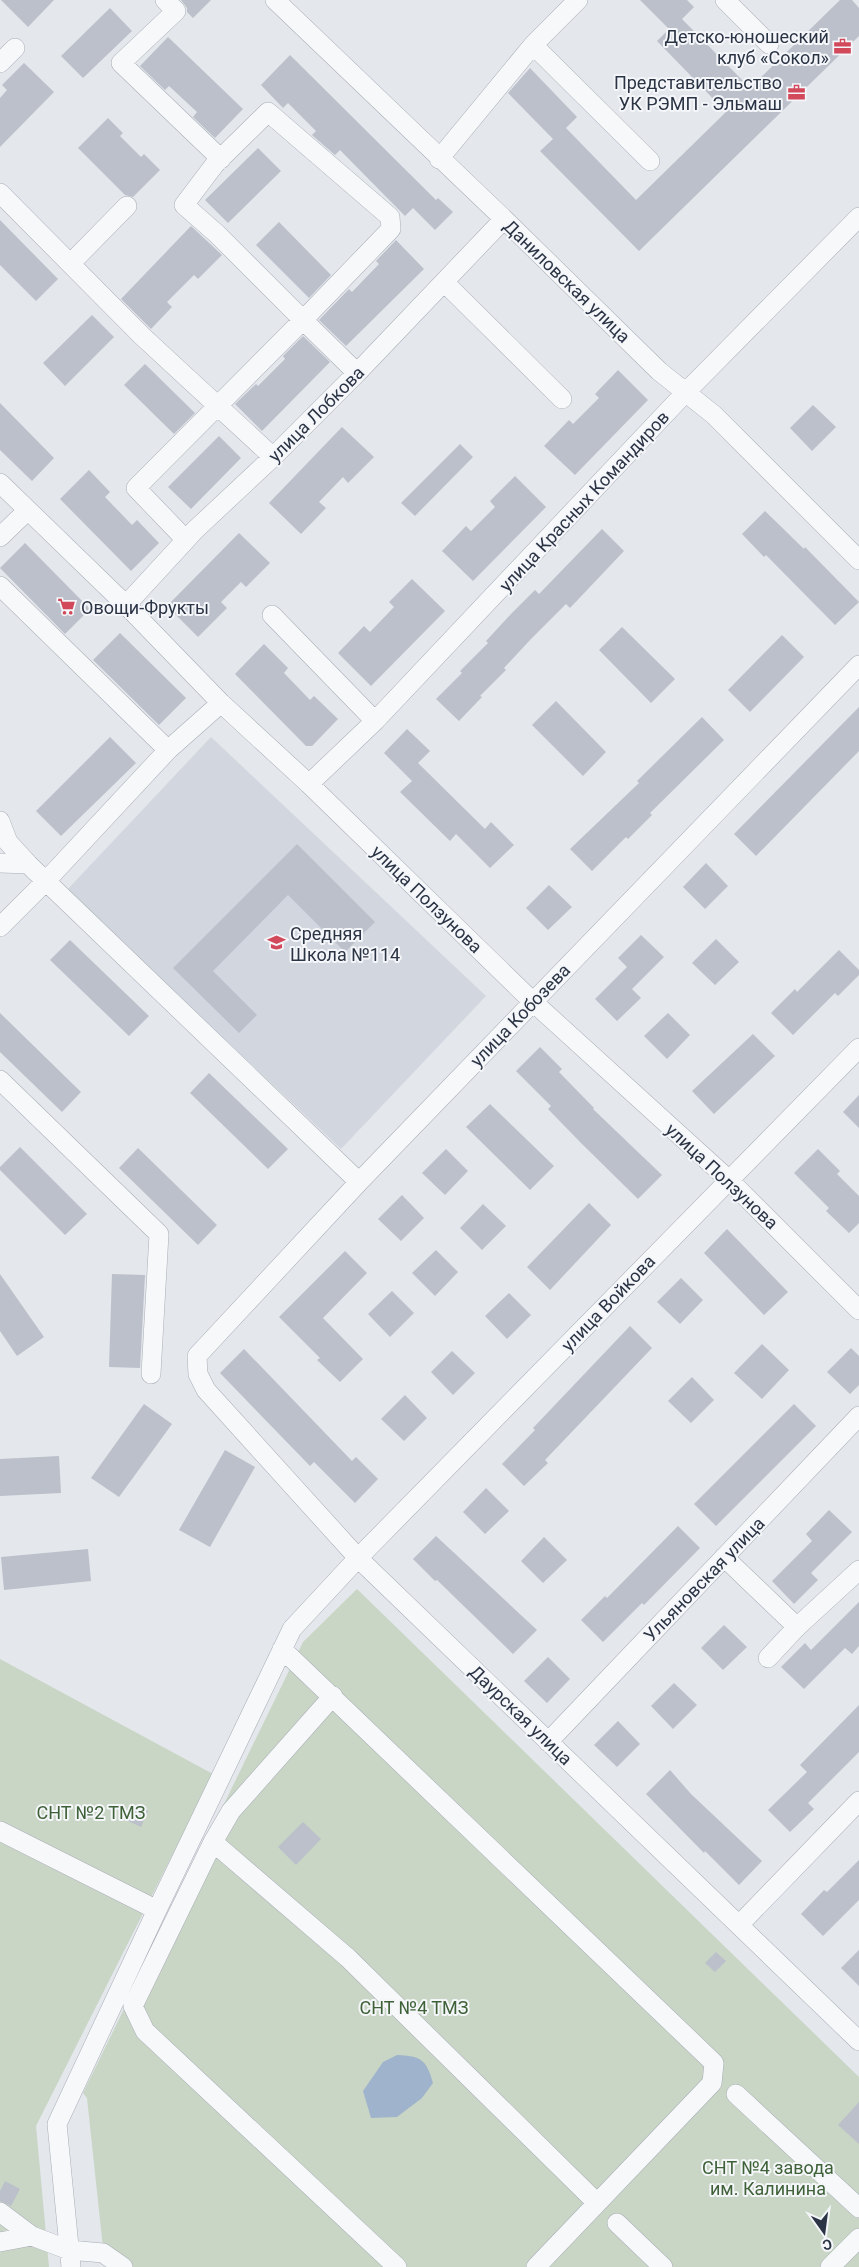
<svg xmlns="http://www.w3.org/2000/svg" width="859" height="2267" font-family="Roboto,sans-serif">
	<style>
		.built { fill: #d2d6de }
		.green { fill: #c9d6c5 }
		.water { fill: #9fb4cc }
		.building { fill: #bbc0ca }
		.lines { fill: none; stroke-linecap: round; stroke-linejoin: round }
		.minor-casing { stroke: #a9aeb7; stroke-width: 20 }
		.minor { stroke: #f7f8fa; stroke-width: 19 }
		.labels { text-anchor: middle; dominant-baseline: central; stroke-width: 4; stroke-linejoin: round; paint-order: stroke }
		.poi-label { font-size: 18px; fill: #2b3445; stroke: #f4f6f9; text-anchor: end }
		.street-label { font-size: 18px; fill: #2b3445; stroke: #f4f6f9 }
		.park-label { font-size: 18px; fill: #3f6138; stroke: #f4f6f9 }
	</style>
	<rect width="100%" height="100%" fill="#e4e7ec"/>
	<path class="built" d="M211 737 486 996 341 1149 67 890Z"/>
	<path class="green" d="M357 1589 859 2077V2267H105L87 2098 83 2093 303 1642Z
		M0 1659 213 1774 36 2126 49 2267H0Z"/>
	<path class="water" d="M397 2055C421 2056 426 2059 433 2083L422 2098 397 2117 371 2118 363 2091 383 2062Z"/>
	<path class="building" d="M1 0H54L28 27Z
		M181 0H211L193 18 187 12V8Z
		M640 0H687L694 7 682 19 750 88 840 0H852L859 8V36L639 251 540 151 553 139 508 93 530 68 577 117 566 128 636 200 726 112 657 41 669 29Z
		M110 8 132 31 83 78 61 56Z
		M168 37 243 109 215 138 193 117 197 112 169 86 165 90 140 66Z
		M290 55 436 200 438 198 453 212 435 230 413 208 405 216 340 150 335 155 312 135 316 131 288 103 283 108 261 85Z
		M24 63 54 92 0 147V98L7 90 2 85Z
		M108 118 123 133 120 136 141 157 144 154 160 170 133 197 125 195 78 148Z
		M258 148 281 171 228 223 205 200Z
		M0 220 58 279 36 301 0 265Z
		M279 222 331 275 309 298 256 245Z
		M191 226 222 255 198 279 194 275 167 302 172 307 151 329 121 299Z
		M396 240 424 269 346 346 319 320 349 289 352 292 379 264 376 261Z
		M92 315 114 337 65 386 43 363Z
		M303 336 330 362 262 431 235 404 256 384 258 386 285 359 283 356Z
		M145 364 195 413 174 434 124 385Z
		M618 370 648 400 575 475 544 446 569 420 573 424 599 398 595 394Z
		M0 403 54 458 32 481 0 450Z
		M813 405 836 427 812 451 790 428Z
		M342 427 374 457 348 483 343 477 319 502 326 508 301 534 269 503Z
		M219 436 241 458 191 509 168 487Z
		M460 444 473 457 415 516 401 503Z
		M89 470 110 492 105 497 132 525 137 520 159 543 131 571 60 499Z
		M515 476 546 507 473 581 442 551 466 526 471 531 495 507 490 501Z
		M765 511 804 549 805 547 859 602 835 625 766 555 764 557 742 534Z
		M602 529 624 551 570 608 566 604 531 639 504 668 506 670 480 696 482 697 459 721 436 699 462 673 460 671 488 643 486 641 511 614 535 590 539 594Z
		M239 533 270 563 246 587 241 582 221 602 227 608 198 637 167 606Z
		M25 543 90 609 65 634 0 568Z
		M412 579 445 611 371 686 338 653 364 626 370 632 394 607 389 602Z
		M622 627 675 679 651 703 599 650Z
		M120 633 186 698 159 725 93 660Z
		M782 635 804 657 750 712 728 690Z
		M264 644 288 668 284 673 310 700 314 696 338 719 312 746H306L235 674Z
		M556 701 606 752 583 776 532 725Z
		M859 707V751L756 856 734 834Z
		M702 717 724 740 650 813 652 815 628 839 626 837 592 871 570 849 639 783 637 781Z
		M407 729 430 751 418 763 485 829 491 822 514 845 490 868 456 834 450 841 400 792 412 781 384 753Z
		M110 737 136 763 61 836 36 811Z
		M297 844 375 922 345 952 288 895 213 971 257 1015 239 1033 173 968Z
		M706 863 728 886 705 909 683 887Z
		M549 885 572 907 548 930 526 908Z
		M641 935 664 957 632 989 641 998 617 1021 595 999 627 967 618 958Z
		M716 939 739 962 715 985 692 963Z
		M70 940 149 1016 129 1036 50 960Z
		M839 950 859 970V975L838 996 835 993 793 1035 771 1013 795 989 797 992Z
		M0 1013 81 1092 62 1112 0 1052Z
		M668 1013 690 1035 667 1059 644 1036Z
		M753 1034 775 1056 714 1114 692 1091Z
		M540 1047 562 1069 559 1072 594 1108 593 1109 662 1175 638 1199 581 1143 548 1109 551 1106 516 1071Z
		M209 1073 288 1149 268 1169 190 1093Z
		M859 1095V1128L843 1112Z
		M490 1104 554 1166 530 1190 466 1127Z
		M20 1147 87 1214 65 1235 0 1170V1167Z
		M138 1148 217 1225 198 1245 119 1168Z
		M446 1149 468 1171 445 1195 422 1173Z
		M818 1149 840 1171 837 1174 859 1196V1223L849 1233 826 1211 829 1208 794 1173Z
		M402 1195 424 1218 401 1241 378 1219Z
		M589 1203 611 1225 550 1290 527 1267Z
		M483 1204 506 1226 482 1250 460 1228Z
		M727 1229 788 1292 764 1315 704 1253Z
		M436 1250 458 1272 435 1296 412 1273Z
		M345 1251 367 1273 323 1318 363 1359 340 1382 317 1360 320 1358 279 1317Z
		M0 1274 44 1337 17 1356 0 1331Z
		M112 1274 145 1275 140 1368 109 1367Z
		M681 1278 703 1300 680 1324 657 1302Z
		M392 1291 414 1313 390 1337 368 1314Z
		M509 1293 531 1315 507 1339 485 1316Z
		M630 1326 652 1348 545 1460 548 1463 524 1486 502 1464 535 1430 533 1428Z
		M762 1344 789 1370 762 1399 734 1373Z
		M851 1348 859 1356V1385L850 1394 827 1372Z
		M244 1349 352 1461 356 1457 378 1479 355 1503 314 1462 310 1466 220 1373Z
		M452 1351 475 1373 453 1395 431 1372Z
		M692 1377 714 1400 691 1423 668 1401Z
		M405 1395 427 1418 404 1441 381 1419Z
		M144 1404 172 1424 119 1497 91 1478Z
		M794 1404 816 1426 716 1526 694 1504Z
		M225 1450 255 1467 210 1547 179 1530Z
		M59 1456 61 1493 0 1496V1459Z
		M486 1488 509 1511 485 1534 463 1512Z
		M829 1510 852 1532 811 1573 818 1580 794 1604 772 1581 812 1541 806 1534Z
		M678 1526 700 1548 644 1605 642 1603 603 1642 581 1620 605 1596 607 1598Z
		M436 1536 537 1630 513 1654 437 1580 435 1581 413 1559Z
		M544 1537 567 1560 543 1583 521 1561Z
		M88 1549 91 1581 4 1590 1 1557Z
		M859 1602V1646L852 1654 845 1648 804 1689 781 1667 805 1643 811 1650Z
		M724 1625 747 1647 723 1670 701 1648Z
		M548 1657 570 1679 547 1703 524 1681Z
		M674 1683 697 1705 673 1729 651 1706Z
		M859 1705V1752L808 1803 814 1809 790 1832 768 1810 807 1772 800 1765Z
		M618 1721 640 1744 617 1767 594 1745Z
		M670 1770 691 1794 762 1861 739 1885 705 1851 704 1853 646 1794Z
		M131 1804 148 1811 141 1827 124 1819Z
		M303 1822 321 1839 296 1865 278 1847Z
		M859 1860V1900L823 1936 801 1914 824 1890 827 1892Z
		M859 1950V1986L841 1968Z
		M716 1952 726 1961 715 1972 705 1963Z
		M859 2102V2144L838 2125Z
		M5 2181 20 2189 11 2206 0 2201V2191Z"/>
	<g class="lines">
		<defs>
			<path id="minor" d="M165 0 176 11 121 63 221 159
				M275 0 504 219 659 371 714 415 859 560
				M725 0 769 44
				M533 45 650 161
				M0 63 15 48
				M439 159 533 45 578 0
				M0 193 142 336 273 457
				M71 263 127 206
				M444 282 562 399
				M0 483 126 605 221 703 309 784 532 1001 729 1180 859 1310
				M0 537 28 510
				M186 540 136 488 303 320 217 234 184 205 215 164 268 112 390 217 391 229 303 320 357 373
				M0 586 168 750
				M126 605 195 530 273 457 357 373 504 219
				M272 615 375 721
				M859 665 359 1182 197 1356 198 1374 206 1390 358 1558 859 2041
				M309 784 375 721 685 393 859 217
				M0 821 8 842 28 864 359 1182
				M0 863 28 864
				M0 927 45 882 168 750 221 703
				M0 1080 159 1234 151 1374
				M724 1557 797 1627
				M282 1649 714 2063 712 2083 536 2267
				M768 1658 797 1627 859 1570
				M333 1696 231 1811 213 1842 133 2006 145 2031 397 2267
				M548 1742 859 1416
				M0 1831 157 1910
				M213 1842 348 1958 597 2203
				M739 1925 859 1801
				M736 2094 859 2208
				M0 2212 32 2236
				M617 2223 663 2267
				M0 2242 32 2236 69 2250 103 2253 123 2267
				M71 2267 57 2124 157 1910 292 1629 358 1558 859 1048
				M830 2267 859 2238"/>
		</defs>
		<use href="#minor" class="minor-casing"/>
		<use href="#minor" class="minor"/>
	</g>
	<defs>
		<symbol id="office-bare" viewBox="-9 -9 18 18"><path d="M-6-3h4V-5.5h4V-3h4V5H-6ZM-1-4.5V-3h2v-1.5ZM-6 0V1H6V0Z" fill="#d1495b" stroke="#f4f6f9" stroke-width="2.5" paint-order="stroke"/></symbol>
		<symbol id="supermarket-bare" viewBox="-9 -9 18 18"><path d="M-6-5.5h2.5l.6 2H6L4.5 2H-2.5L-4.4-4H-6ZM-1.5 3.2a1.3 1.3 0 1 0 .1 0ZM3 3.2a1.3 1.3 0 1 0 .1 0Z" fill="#d1495b" stroke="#f4f6f9" stroke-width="2.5" paint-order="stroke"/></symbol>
		<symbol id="school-bare" viewBox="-9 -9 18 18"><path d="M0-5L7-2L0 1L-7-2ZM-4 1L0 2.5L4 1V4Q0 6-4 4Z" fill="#d1495b" stroke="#f4f6f9" stroke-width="2.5" paint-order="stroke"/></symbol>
	</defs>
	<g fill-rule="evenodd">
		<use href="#office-bare" x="830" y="34" width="25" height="25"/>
		<use href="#office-bare" x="784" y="80" width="25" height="25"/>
		<use href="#supermarket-bare" x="54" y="594" width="25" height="25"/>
		<use href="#school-bare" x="264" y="930" width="25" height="25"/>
	</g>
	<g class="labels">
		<g class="poi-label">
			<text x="829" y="36">Детско-юношеский<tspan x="829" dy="21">клуб «Сокол»</tspan></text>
			<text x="782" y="82">Представительство<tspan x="782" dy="21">УК РЭМП - Эльмаш</tspan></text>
			<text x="81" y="607" text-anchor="start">Овощи-Фрукты</text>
			<text x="290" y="933" text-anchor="start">Средняя<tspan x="290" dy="21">Школа №114</tspan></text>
		</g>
		<g class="street-label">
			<text transform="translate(567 281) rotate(44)">Даниловская улица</text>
			<text transform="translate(316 414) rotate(-45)">улица Лобкова</text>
			<text transform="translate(584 501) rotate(-47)">улица Красных Командиров</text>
			<text transform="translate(427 899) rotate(44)">улица Ползунова</text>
			<text transform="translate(520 1015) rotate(-46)">улица Кобозева</text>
			<text transform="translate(722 1176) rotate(43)">улица Ползунова</text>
			<text transform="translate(608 1303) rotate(-46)">улица Войкова</text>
			<text transform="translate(704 1579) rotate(-46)">Ульяновская улица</text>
			<text transform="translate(521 1715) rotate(44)">Даурская улица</text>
		</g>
		<g class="park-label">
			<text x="91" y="1812">СНТ №2 ТМЗ</text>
			<text x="414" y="2007">СНТ №4 ТМЗ</text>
			<text x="768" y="2167">СНТ №4 завода<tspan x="768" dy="21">им. Калинина</tspan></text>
		</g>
	</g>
	<g transform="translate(824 2232) rotate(166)" stroke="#f4f6f9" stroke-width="4" paint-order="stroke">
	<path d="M0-4L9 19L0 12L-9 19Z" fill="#2b3445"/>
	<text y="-8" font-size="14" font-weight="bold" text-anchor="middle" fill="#2b3445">С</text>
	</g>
</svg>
